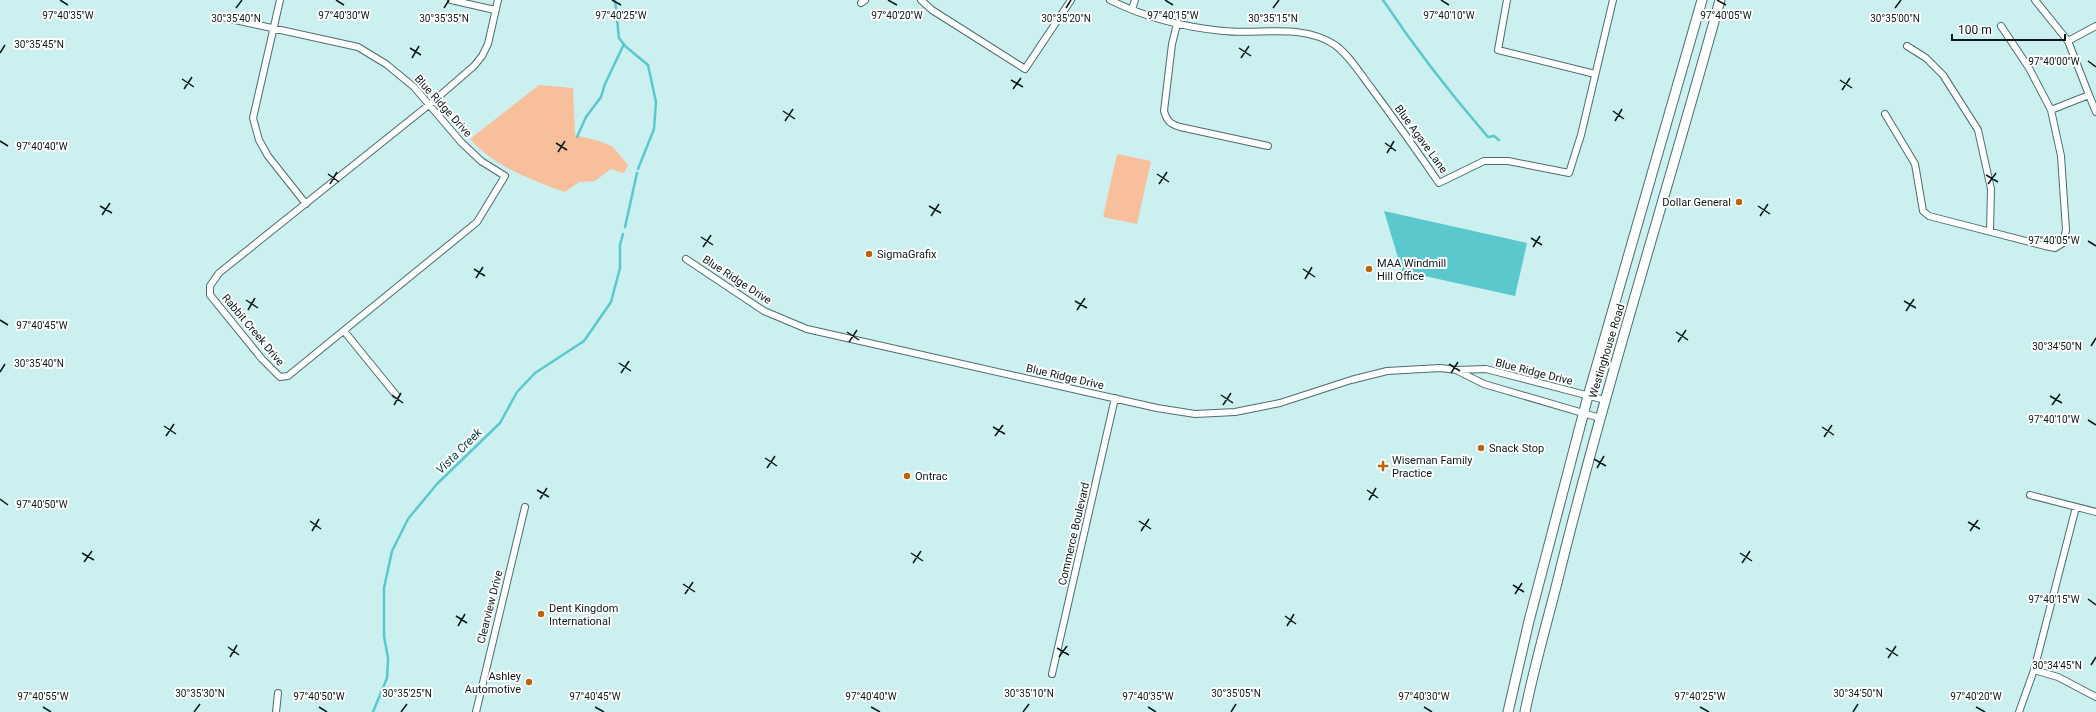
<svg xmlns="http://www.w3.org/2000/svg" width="2096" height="712" font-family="Roboto,sans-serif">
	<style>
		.green { fill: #f7bf9c }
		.water { fill: #5ac8cd }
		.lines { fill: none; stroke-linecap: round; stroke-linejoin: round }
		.stream { stroke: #5ac8cd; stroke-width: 2.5 }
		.minor-casing { stroke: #4c6c6d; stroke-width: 8 }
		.secondary-casing { stroke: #4c6c6d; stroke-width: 11 }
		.minor { stroke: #fff; stroke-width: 6 }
		.secondary { stroke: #fff; stroke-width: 9 }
		.ticks { fill: none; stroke: #0b1819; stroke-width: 1.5 }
		.poi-dot { fill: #be6210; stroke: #fff; stroke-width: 1.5 }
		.labels { text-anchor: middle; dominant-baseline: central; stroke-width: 4; stroke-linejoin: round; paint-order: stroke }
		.street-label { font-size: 11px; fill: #0b1819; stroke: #fff }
		.poi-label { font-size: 11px; fill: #0b1819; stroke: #fff; text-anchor: start }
		.water-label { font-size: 12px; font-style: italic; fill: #063c3e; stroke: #fff }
		.ticks-label { font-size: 10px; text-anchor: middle; fill: #0b1819; stroke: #fff; stroke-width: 4; stroke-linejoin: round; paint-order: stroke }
	</style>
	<rect width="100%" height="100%" fill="#cceff0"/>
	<path class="green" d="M539 85 573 88 575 135 602 142 613 147 628 165 624 173 611 169 595 181 579 182 565 192C530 179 495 167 470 139Z
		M1117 154 1151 161 1137 224 1103 217Z"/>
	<path class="water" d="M1384 211 1527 243 1515 296 1402 271Z"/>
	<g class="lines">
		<path class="stream" d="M615 0 619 38 625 46 648 65 656 102 654 129 638 169
			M1383 0C1415 48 1450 93 1488 137L1494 136 1499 140
			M577 137 586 117 601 97 605 84 624 44
			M625 227 637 173
			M373 712 387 678 388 658 384 636V588L392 551 408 519 437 484 500 423 517 392 535 373 584 341 611 302 620 268V245L623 234"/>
		<defs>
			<path id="minor" d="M280 0 253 118 259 140 268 156 306 204
				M451 0 495 10
				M921 0 932 10 1025 69 1071 0
				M1110 0C1146 18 1183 27 1223 31 1260 35 1302 23 1335 45 1350 56 1361 75 1372 89 1395 120 1417 151 1439 183L1484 161H1508L1569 173 1581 135 1613 0
				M1507 0 1498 50 1595 74
				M2035 0 2068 41 2089 95
				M861 3 865 0
				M1132 9 1135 0
				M226 18 358 47 386 64 414 87 461 142 481 161 505 176 477 222 288 376 280 377 262 359 210 295V286L219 273 430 104 474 66 482 56 488 44 498 0
				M1177 24 1172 44 1164 111C1167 121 1170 124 1180 127L1268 146
				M2068 41 2096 26
				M1907 46 1926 58 1943 75 1978 130 1991 189 1990 231
				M2051 110 2089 95 2096 112
				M1885 114 1915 164 1923 211 1929 216 2045 246 2055 248 2063 243 2066 230 2061 156 2051 110 2029 68 2001 26
				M686 259 764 311 807 329 1157 408 1195 414 1235 412 1280 403 1351 380 1387 371 1440 368 1457 370 1486 369 1605 400
				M344 331 396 395
				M1458 371 1484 384 1600 418
				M2030 495 2096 512
				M2034 670 2058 677 2096 697
				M1052 674 1115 398
				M276 712 278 693
				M476 712 525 507
				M2019 712 2034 670 2076 507"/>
			<path id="secondary" d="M1508 712 1529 621 1588 396 1702 0
				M1525 712C1534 667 1547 623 1558 579 1606 384 1667 193 1720 0"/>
		</defs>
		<use href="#minor" class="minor-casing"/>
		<use href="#secondary" class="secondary-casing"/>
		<use href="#minor" class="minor"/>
		<use href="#secondary" class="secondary"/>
	</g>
	<path class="ticks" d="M60 0 68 5M336 0 344 5M612 0 621 5M888 0 897 5M1165 0 1173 5M1441 0 1449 5M1717 0 1726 5M236 8 242 0M444 8 449 0M1066 8 1071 0M1273 8 1279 0M1895 8 1901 0M410 48 421 55M1239 48 1251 56M0 53 5 45M412 58 419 46M1241 58 1249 46M2088 61 2096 67M182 79 194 87M1011 80 1023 87M1840 80 1852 88M184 89 192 77M1013 89 1021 78M1842 90 1850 78M783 111 795 119M1613 111 1624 119M785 121 793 109M1615 121 1622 109M0 141 8 146M556 143 567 150M1385 143 1396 151M558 152 565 141M1387 153 1394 141M328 174 339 182M1157 174 1169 182M1986 175 1998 182M330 184 337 172M1159 184 1167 172M1988 184 1996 173M100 206 112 213M929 206 941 213M1758 206 1770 214M102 215 110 203M931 216 939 204M1760 216 1768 204M701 237 713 245M1531 238 1542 245M2088 241 2096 246M703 247 711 235M1533 247 1540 236M474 269 485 276M1303 269 1315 277M476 278 483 267M1305 279 1312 267M246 300 258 308M1075 301 1087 308M1904 301 1916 308M248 310 255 298M1077 310 1085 298M1906 311 1914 299M0 320 8 325M847 332 859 340M1676 332 1688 340M849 342 857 330M1678 342 1686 330M2091 346 2096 338M619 363 631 371M1449 364 1460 371M0 372 5 364M621 373 629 361M1451 373 1458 362M392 395 403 403M1221 395 1233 403M2050 396 2062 403M394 405 401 393M1223 405 1231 393M2052 405 2060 394M2088 420 2096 425M164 426 176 434M993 427 1005 434M1822 427 1834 435M166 436 174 424M995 436 1003 425M1824 437 1832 425M765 458 777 466M1594 459 1606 466M767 468 775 456M1597 468 1604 456M537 490 549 497M1367 490 1378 498M0 499 8 505M540 499 547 488M1369 500 1376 488M310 521 321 529M1139 521 1151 529M1968 522 1980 529M312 531 319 519M1141 531 1149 519M1970 531 1978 520M82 553 94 560M911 553 923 561M1740 553 1752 561M84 562 92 551M913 563 921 551M1742 563 1750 551M683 584 695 592M1513 585 1524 592M685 594 693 582M1515 594 1522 583M2088 599 2096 605M456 616 467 623M1285 616 1296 624M458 626 465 614M1287 626 1294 614M228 647 239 655M1057 648 1069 655M1886 648 1898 656M230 657 237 645M1059 657 1067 646M1888 658 1896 646M2091 665 2096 657M43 707 51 712M319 707 327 712M595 707 604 712M871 707 880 712M1148 707 1156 712M1424 707 1432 712M1700 707 1709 712M1976 707 1985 712M194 712 200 704M401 712 407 704M1023 712 1029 704M1231 712 1236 704M1853 712 1858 704"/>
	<g class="poi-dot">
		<circle cx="1739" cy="202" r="4"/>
		<circle cx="869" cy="254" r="4"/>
		<circle cx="1369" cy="269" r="4"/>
		<circle cx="1481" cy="448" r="4"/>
		<path d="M1381 460h4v4h4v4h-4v4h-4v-4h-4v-4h4z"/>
		<circle cx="907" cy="476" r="4"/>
		<circle cx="541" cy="614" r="4"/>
		<circle cx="529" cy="682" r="4"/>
	</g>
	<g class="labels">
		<g class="street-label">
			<text transform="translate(443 106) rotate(48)">Blue Ridge Drive</text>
			<text transform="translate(1421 139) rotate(54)">Blue Agave Lane</text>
			<text transform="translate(737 280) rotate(33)">Blue Ridge Drive</text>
			<text transform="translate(253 330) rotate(50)">Rabbit Creek Drive</text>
			<text transform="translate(1607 351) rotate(-73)">Westinghouse Road</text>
			<text transform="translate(1534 372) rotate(14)">Blue Ridge Drive</text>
			<text transform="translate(1065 377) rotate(13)">Blue Ridge Drive</text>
			<text transform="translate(1074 534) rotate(-77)">Commerce Boulevard</text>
			<text transform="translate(490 607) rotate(-76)">Clearview Drive</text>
		</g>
		<g class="poi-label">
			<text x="1731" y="202" text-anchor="end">Dollar General</text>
			<text x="877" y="254">SigmaGrafix</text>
			<text x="1377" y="263">MAA Windmill<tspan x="1377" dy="13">Hill Office</tspan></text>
			<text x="1489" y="448">Snack Stop</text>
			<text x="1392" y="460">Wiseman Family<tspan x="1392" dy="13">Practice</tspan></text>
			<text x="915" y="476">Ontrac</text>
			<text x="549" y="608">Dent Kingdom<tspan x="549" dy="13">International</tspan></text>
			<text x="521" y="676" text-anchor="end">Ashley<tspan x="521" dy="13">Automotive</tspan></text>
		</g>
		<g class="water-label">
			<text transform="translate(459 451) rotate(-45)">Vista Creek</text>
		</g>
	</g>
	<g class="ticks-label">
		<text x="1726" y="19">97°40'05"W</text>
		<text x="68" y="19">97°40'35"W</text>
		<text x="344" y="19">97°40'30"W</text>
		<text x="621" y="19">97°40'25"W</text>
		<text x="897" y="19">97°40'20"W</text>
		<text x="1173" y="19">97°40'15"W</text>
		<text x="1449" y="19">97°40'10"W</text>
		<text x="236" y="22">30°35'40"N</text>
		<text x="444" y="22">30°35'35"N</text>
		<text x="1066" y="22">30°35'20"N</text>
		<text x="1273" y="22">30°35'15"N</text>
		<text x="1895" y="22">30°35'00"N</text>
		<text x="39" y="48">30°35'45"N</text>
		<text x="2054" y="65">97°40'00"W</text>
		<text x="42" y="150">97°40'40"W</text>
		<text x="2054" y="244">97°40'05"W</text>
		<text x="42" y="329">97°40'45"W</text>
		<text x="2057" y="350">30°34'50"N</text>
		<text x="39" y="367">30°35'40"N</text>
		<text x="2054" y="423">97°40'10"W</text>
		<text x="42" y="508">97°40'50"W</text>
		<text x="2054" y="603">97°40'15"W</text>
		<text x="2057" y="669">30°34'45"N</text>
		<text x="200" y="697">30°35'30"N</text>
		<text x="407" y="697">30°35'25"N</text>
		<text x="1029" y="697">30°35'10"N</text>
		<text x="1236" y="697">30°35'05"N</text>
		<text x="1858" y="697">30°34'50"N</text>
		<text x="43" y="700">97°40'55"W</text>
		<text x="319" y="700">97°40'50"W</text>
		<text x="595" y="700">97°40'45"W</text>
		<text x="871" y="700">97°40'40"W</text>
		<text x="1148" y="700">97°40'35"W</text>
		<text x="1424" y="700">97°40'30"W</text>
		<text x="1700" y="700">97°40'25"W</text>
		<text x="1976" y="700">97°40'20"W</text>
	</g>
	<path d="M1952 34v6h113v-6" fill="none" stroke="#0b1819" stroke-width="2"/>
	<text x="1958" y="34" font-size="12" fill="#0b1819" stroke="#ffffff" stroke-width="3" paint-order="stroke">100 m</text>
</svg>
